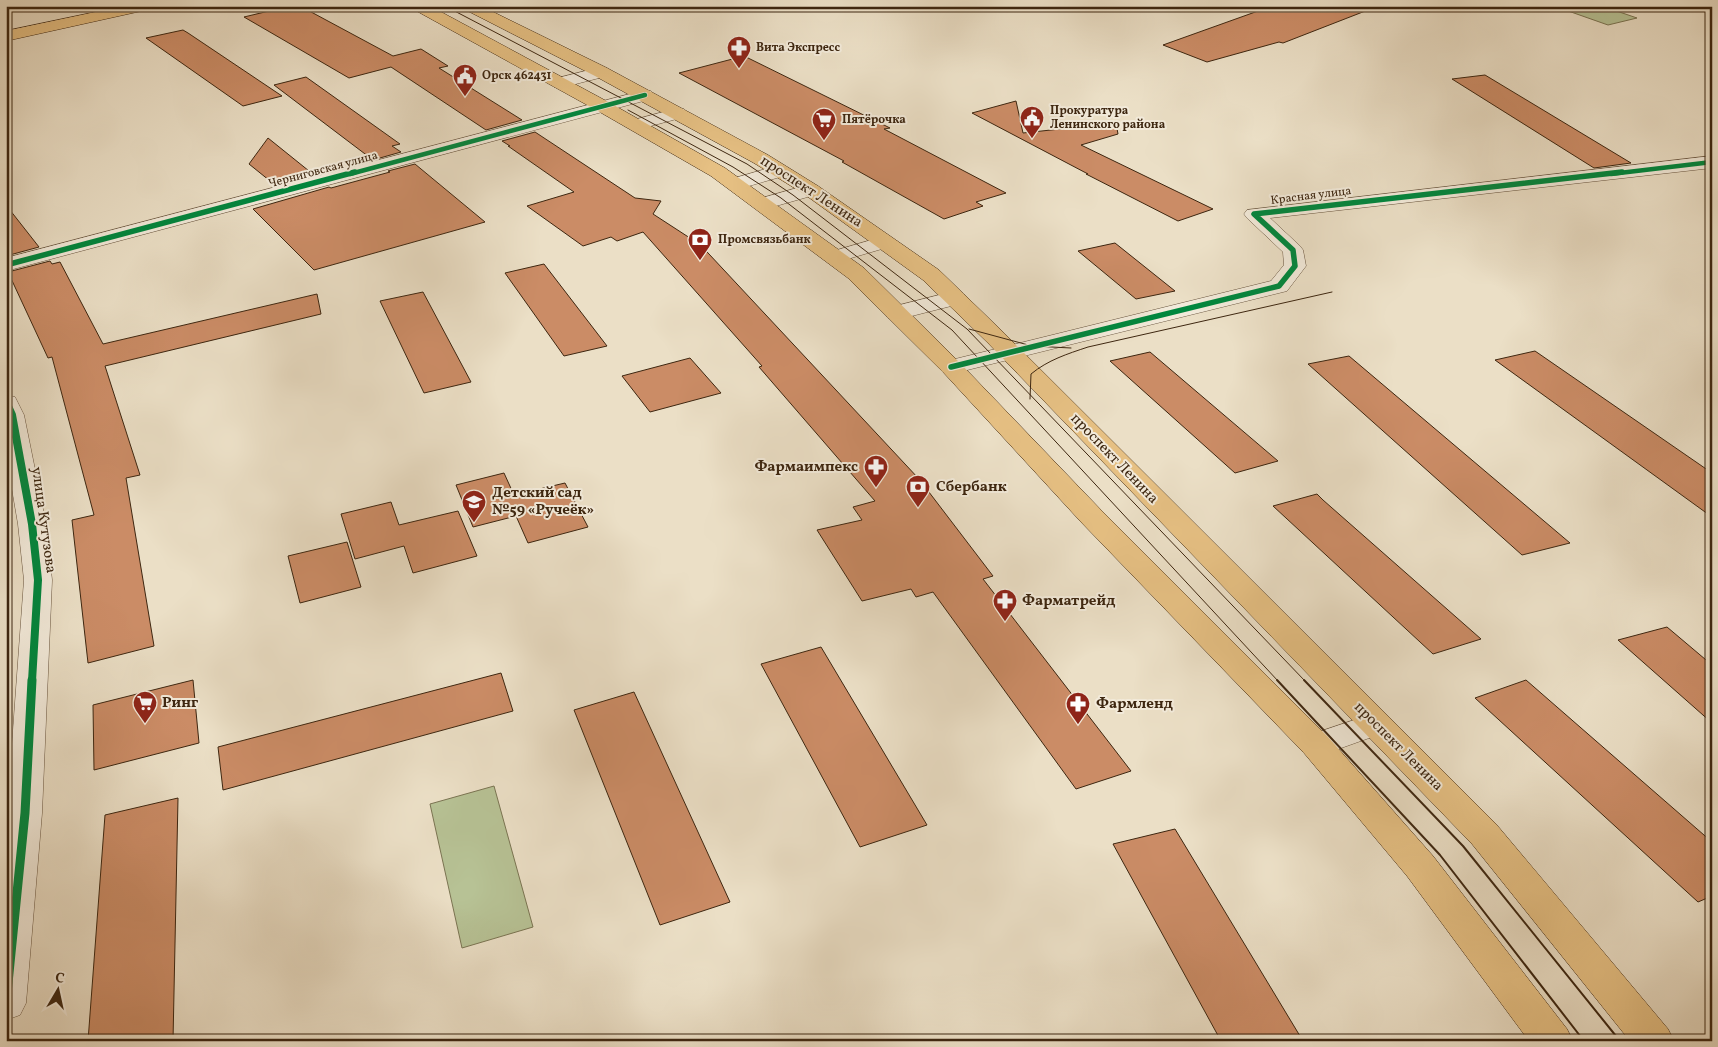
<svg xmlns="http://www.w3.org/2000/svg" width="1718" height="1047" font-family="Vollkorn,serif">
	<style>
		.green { fill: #b7c295; stroke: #7a7452 }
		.building { fill: #cb8c66; stroke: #3d2610 }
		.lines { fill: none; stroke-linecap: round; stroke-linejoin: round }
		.minor-casing { stroke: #68543e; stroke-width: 1 }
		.primary-casing { stroke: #3d2610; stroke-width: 1 }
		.minor { fill: #f2eada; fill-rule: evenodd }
		.primary { fill: #e6c083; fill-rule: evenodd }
		.tram-far1 { stroke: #3d2610; stroke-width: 1 }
		.tram { stroke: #3d2610; stroke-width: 2 }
		.cycleway-far3-casing { stroke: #f2eada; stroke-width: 6 }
		.cycleway-far2-casing { stroke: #f2eada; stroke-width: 8 }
		.cycleway-far1-casing { stroke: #f2eada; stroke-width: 11 }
		.cycleway-casing { stroke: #f2eada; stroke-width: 12 }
		.cycleway-far3 { stroke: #00873e; stroke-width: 4.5 }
		.cycleway-far2 { stroke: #00873e; stroke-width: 5.5 }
		.cycleway-far1 { stroke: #00873e; stroke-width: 8 }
		.cycleway { stroke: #00873e; stroke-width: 9 }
		.labels { text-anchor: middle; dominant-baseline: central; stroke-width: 4; stroke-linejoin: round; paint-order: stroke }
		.far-poi-label { font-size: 12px; font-weight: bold; fill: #3d2610; stroke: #f2eada; text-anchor: start }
		.far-street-label { font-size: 12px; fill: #3d2610; stroke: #f2eada }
		.street-label { font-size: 15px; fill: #3d2610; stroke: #f2eada }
		.poi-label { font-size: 15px; font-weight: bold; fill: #3d2610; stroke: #f2eada; text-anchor: start }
	</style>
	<rect width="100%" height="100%" fill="#ebdfc6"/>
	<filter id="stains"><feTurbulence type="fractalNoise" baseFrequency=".004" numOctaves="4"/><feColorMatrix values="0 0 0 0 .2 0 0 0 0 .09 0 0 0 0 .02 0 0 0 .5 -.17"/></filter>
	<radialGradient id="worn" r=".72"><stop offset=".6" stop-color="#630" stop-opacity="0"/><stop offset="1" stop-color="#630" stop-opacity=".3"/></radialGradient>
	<path class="green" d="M1554 6H1602L1637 18 1608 25Z
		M494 786 533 927 462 948 430 804Z"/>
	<path class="building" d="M290 6H300L393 56 421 49 448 66 439 68 522 120 486 130 391 67 349 78 244 17Z
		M1272 6H1373V8L1283 43 1279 42 1207 62 1163 45Z
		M183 30 188 33 282 96 243 106 146 38Z
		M744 56 890 128 884 129 1006 193 976 202 983 206 944 219 842 162 844 161 679 73Z
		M1485 75 1631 163 1594 168 1452 79Z
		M306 77 400 144 392 146 401 152 373 160 274 85Z
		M1016 101 1023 133 1116 123 1118 134 1081 145 1213 209 1178 221 1086 174H1088L972 113Z
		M535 132 635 198 661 201 653 214 693 240 695 239 919 479 993 576 983 579 1131 771 1076 789 933 592 916 597 911 589 862 601 817 530 862 520 853 507 875 501 759 367 762 366 643 232 617 241 611 237 583 246 527 206 574 192 508 146H510L502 141Z
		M268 138 314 175 275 185 249 164Z
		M415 164 485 222 314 270 253 209 329 187 331 188 390 172 388 171Z
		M6 205 39 247 6 256Z
		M1115 243 1175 291 1136 299 1078 251Z
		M50 261 52 264 60 262 103 344 317 294 321 314 105 366 140 475 126 478 154 646 88 663 72 520 94 515 52 357 48 358 8 272Z
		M544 264 607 346 564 356 505 273Z
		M423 292 471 382 424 393 380 301Z
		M1535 351 1712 473V517L1495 360Z
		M1150 352 1278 461 1235 473 1110 361Z
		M1349 356 1570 543 1522 555 1308 364Z
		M690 358 721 393 650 412 622 376Z
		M504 473 514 495 565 483 588 527 528 543 516 516 473 527 456 485Z
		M1317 494 1323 500 1481 639 1433 654 1273 506Z
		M391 502 399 525 458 511 477 556 413 573 404 546 355 559 341 514Z
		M347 542 361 587 300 603 288 556Z
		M1667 627 1712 665V723L1618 640Z
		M821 647 927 825 860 847 761 664Z
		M501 673 513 711 223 790 218 747Z
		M193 680 199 743 94 770 93 705Z
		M1526 680 1712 842V896L1698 902 1475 698Z
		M634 692 730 902 660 925 574 710Z
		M178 798 173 1041H88L105 815Z
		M1175 829 1303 1041H1221L1113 844Z"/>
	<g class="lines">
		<defs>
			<path id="minor" d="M601 67 607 68 609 72 607 76 560 88 554 87 552 83 554 79Z
				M645 90 651 91 654 95 651 99 6 271V258Z
				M678 108 684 109 687 113 684 117 636 130 630 129 627 125 630 121Z
				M1712 156V168L1270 218 1300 246 1303 250 1306 266 1287 291 951 374 943 372 939 367 943 362 1271 281 1284 265 1283 252 1247 218 1244 214 1247 210Z
				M780 165 787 167 789 171 787 175 735 190 728 188 725 184 728 180Z
				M811 184 818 186 821 190 818 194 762 210 755 208 752 204 755 200Z
				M885 236 892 238 895 242 892 246 834 263 827 261 823 257 827 253Z
				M955 291 963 293 966 298 963 303 896 320 888 318 885 313 888 308Z
				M6 395 15 397 24 415 46 524 52 580 42 813 26 1003 20 1015 6 1020V826L24 580 18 524 6 454Z
				M1375 713 1386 716 1391 724 1386 732 1316 757 1304 753 1300 745 1304 737Z"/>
			<path id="primary" d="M124 6H153L151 9 146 10 6 41V31Z
				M411 6H430L610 103 725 168 864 268 959 362 1101 510 1328 737 1433 856 1567 1029 1573 1041H1529L1407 876 1304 753 1081 522 943 372 848 278 711 176 598 111 413 9Z
				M462 6H481L607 68 768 155 818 186 939 270 1004 333 1496 824 1668 1029 1674 1041H1630L1472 844 988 343 923 280 804 194 754 163 595 76 464 9Z"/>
		</defs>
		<use href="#minor" class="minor-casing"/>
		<use href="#primary" class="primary-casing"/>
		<use href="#minor" class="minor"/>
		<use href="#primary" class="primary"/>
		<path class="tram-far1" d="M445 6 747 164 793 195 967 329 1305 681
			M628 110 733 167 781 198 952 330 1278 681
			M969 329 1032 346 1071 348
			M1030 399 1031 374C1048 360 1067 354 1088 347L1332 292"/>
		<path class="tram" d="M1277 680 1440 855 1584 1041
			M1304 680 1463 846 1620 1041"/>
		<defs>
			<path id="cycleway-far3" d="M350 174 645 95
				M1611 174 1712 162"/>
			<path id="cycleway-far2" d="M6 265 355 172
				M951 367 1279 286 1295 266 1293 250 1254 214 1622 172"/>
			<path id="cycleway-far1" d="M6 402 12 415 32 524 38 580 32 681"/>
			<path id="cycleway" d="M6 1003 25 813 32 680"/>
		</defs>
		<use href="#cycleway-far3" class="cycleway-far3-casing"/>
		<use href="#cycleway-far2" class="cycleway-far2-casing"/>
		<use href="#cycleway-far1" class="cycleway-far1-casing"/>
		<use href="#cycleway" class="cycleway-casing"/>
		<use href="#cycleway-far3" class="cycleway-far3"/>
		<use href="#cycleway-far2" class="cycleway-far2"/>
		<use href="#cycleway-far1" class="cycleway-far1"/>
		<use href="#cycleway" class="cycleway"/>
	</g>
	<defs>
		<symbol id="pharmacy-pin" viewBox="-11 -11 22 30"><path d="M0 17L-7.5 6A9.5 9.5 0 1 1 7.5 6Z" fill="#8f2418" stroke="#f2eada"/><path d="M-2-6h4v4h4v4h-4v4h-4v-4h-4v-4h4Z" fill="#fff"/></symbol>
		<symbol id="civic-pin" viewBox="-11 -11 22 30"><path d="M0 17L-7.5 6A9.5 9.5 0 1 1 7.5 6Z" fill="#8f2418" stroke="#f2eada"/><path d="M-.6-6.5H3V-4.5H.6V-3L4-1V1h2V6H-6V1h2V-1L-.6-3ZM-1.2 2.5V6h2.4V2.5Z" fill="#fff"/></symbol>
		<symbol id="supermarket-pin" viewBox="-11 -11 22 30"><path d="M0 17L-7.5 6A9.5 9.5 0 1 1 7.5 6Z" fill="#8f2418" stroke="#f2eada"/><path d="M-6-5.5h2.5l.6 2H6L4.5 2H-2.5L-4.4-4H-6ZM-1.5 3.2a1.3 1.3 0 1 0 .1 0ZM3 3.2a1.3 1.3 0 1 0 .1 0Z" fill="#fff"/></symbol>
		<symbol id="bank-pin" viewBox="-11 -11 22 30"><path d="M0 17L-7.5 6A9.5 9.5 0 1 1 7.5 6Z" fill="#8f2418" stroke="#f2eada"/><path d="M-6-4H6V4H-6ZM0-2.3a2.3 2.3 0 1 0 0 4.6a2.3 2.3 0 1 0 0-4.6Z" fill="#fff"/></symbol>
		<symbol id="school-pin" viewBox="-11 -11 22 30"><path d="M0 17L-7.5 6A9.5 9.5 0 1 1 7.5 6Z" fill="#8f2418" stroke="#f2eada"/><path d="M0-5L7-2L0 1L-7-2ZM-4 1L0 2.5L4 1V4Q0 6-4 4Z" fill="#fff"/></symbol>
	</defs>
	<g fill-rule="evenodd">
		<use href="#pharmacy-pin" x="725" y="34" width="28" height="38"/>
		<use href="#civic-pin" x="451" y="62" width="28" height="38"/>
		<use href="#civic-pin" x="1018" y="104" width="28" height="38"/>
		<use href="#supermarket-pin" x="810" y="106" width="28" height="38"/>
		<use href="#bank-pin" x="686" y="226" width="28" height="38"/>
		<use href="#pharmacy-pin" x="862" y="453" width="28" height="38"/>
		<use href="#bank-pin" x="904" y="473" width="28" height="38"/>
		<use href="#school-pin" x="460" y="488" width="28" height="38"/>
		<use href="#pharmacy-pin" x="991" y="587" width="28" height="38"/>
		<use href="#supermarket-pin" x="131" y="689" width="28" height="38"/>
		<use href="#pharmacy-pin" x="1064" y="690" width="28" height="38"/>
	</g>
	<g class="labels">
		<g class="far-poi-label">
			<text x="756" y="48">Вита Экспресс</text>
			<text x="482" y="76">Орск 462431</text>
			<text x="1050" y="111">Прокуратура<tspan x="1050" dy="14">Ленинского района</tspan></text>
			<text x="842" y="120">Пятёрочка</text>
			<text x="718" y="240">Промсвязьбанк</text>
		</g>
		<g class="far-street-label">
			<text transform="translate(323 170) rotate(-15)">Черниговская улица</text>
			<text transform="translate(1311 196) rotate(-7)">Красная улица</text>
		</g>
		<g class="street-label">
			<text transform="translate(811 192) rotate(33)">проспект Ленина</text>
			<text transform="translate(1114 459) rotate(46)">проспект Ленина</text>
			<text transform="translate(43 520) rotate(82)">улица Кутузова</text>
			<text transform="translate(1398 747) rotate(45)">проспект Ленина</text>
		</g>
		<g class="poi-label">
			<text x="858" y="467" text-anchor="end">Фармаимпекс</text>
			<text x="936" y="487">Сбербанк</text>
			<text x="492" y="493">Детский сад<tspan x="492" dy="17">№59 «Ручеёк»</tspan></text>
			<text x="1022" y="601">Фарматрейд</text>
			<text x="162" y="703">Ринг</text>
			<text x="1096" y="704">Фармленд</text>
		</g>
	</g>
	<rect width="1718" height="1047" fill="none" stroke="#ebdfc6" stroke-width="25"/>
	<rect x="8" y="8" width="1703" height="1032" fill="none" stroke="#3d2610" stroke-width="2.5"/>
	<rect x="12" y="12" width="1693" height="1022" fill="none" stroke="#3d2610"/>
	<g transform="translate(58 990) rotate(9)" stroke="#f2eada" stroke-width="4" paint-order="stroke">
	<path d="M0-4L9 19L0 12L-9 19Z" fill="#3d2610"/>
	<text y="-8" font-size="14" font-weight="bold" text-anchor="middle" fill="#3d2610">С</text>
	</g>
	<rect width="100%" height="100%" filter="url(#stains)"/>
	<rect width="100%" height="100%" fill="url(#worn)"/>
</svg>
